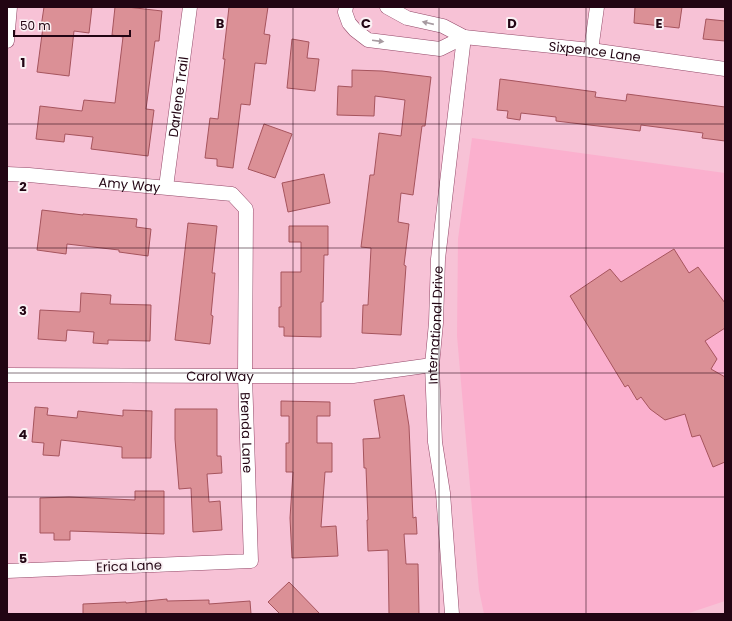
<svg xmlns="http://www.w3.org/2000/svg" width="732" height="621" font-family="Poppins,sans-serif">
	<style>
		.built { fill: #fbb0ce }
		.building { fill: #db9096; stroke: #a6545d }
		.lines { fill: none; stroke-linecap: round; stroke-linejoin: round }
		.minor-casing { stroke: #934868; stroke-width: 15 }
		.minor { stroke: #fff; stroke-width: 14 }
		.oneway { fill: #a79ba1 }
		.grid { fill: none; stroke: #220513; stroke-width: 1; stroke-opacity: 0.55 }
		.labels { text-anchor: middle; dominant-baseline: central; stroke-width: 4; stroke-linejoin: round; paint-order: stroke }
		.street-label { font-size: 13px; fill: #220513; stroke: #faf1f4 }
		.grid-label { font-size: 13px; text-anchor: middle; font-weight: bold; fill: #220513; stroke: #faf1f4; stroke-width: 4; stroke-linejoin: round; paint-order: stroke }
	</style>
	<rect width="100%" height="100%" fill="#f7c2d6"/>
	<path class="built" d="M472 138 725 173V601L686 614H484L479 590 457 336 458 239Z"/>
	<path class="building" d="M44 7H92L89 33 74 31 69 76 37 72 43 27H41Z
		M115 7H127L162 11 159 41H155L146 109 154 110 148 156 91 149 93 137 65 134 64 142 36 139 40 106 82 111 84 100 115 103 123 37 112 35Z
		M229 7H268L264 34 270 35 266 64 255 63 250 105 241 104 233 168 217 166V159L205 158 210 118 218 119 225 59H223Z
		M635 7H682L679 28 634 23Z
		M706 19 725 21V41L703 39Z
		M292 39 309 42 307 58 319 59 315 91 287 88Z
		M352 70 382 71 431 77 425 126H422L413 195 401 193 398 222 409 224 404 265 406 266 401 335 362 333 363 305H368L371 248 361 247 370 175H374L379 133 401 136 405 100 375 96 374 116 337 115 338 86 352 87Z
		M500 79 596 92 595 97 626 101 627 94 725 107V141L702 138 703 133 641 125 640 131 556 121V117L521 113 520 120 507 118 508 111 497 110Z
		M264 124 292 134 275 178 248 169Z
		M324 174 330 203 288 212 282 183Z
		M42 210 83 215V214L137 219 136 227 151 229 148 256 119 252V250L67 244 66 254 37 250Z
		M188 223 217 226 212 273H215L211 315 213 316 210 344 175 340Z
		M289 226H328V255H324L323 302H321V337L284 336V327H279V307H281V272H301V242H289Z
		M674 249 689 273 698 267 725 303V328L705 341 717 359 711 369 725 377V462L713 467 700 435 692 437 685 414 665 420 650 409 641 397 637 400 628 385 625 387 570 296 610 269 621 282Z
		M81 293 111 295 110 304 151 305 150 341 108 340V344L93 343 94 332 67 330 66 341 38 339 40 310 80 312Z
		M404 395 409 426 413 518 416 517 417 534H404L406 564H418L419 614H389L388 550 368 551 367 520H368L366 468H364L363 439 380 438 374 400Z
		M281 401 330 402V416H317V443H332V472H325L321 527 336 526 338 556 292 558 290 518 293 472H286V443H289V416H281Z
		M35 407 48 408 47 415 77 418 78 411 123 416V410L152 411 151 458H122V447L61 440 59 456 43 455 44 443 32 442Z
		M175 409H217V456H221L222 473 207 474 209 502 220 501 222 530 193 532 191 488 179 489 175 439Z
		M135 491H164V534L70 531V540H54V533H40V498L69 497 135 500Z
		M289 582 320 614H280L268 602Z
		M167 599V601L209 600V604L250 601 251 614H83V604L126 602V603Z"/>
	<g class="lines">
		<defs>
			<g id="minor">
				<path d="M346 7 345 12 349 23 355 30 368 40 440 49 464 37"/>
				<path id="s1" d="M387 7 407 18 443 26 464 37 591 50 725 69"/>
				<path d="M7 41 10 7"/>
				<path d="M591 50 597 7"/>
				<path id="s2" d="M7 174 29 175 232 194 246 209 245 376 251 561 7 571"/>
				<path id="s3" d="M166 187 190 7"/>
				<path id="s4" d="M7 375 245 376H353L432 365"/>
				<path id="s5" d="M452 614 443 493 435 442 432 365 436 323 438 259 464 37"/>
			</g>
		</defs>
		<use href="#minor" class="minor-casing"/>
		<use href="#minor" class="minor"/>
	</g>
	<defs><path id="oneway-solid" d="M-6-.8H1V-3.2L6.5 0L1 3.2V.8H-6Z"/></defs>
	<g class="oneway">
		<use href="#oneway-solid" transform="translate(428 23) rotate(-167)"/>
		<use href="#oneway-solid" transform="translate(378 41) rotate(7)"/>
	</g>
	<path class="grid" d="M146 7V614M293 7V614M439 7V614M586 7V614M7 124H725M7 248H725M7 373H725M7 497H725"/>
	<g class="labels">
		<g class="street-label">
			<text stroke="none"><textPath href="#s1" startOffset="215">Sixpence Lane</textPath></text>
			<text stroke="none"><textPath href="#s3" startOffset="91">Darlene Trail</textPath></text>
			<text stroke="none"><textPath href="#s2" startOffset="123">Amy Way</textPath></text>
			<text stroke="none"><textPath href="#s5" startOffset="290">International Drive</textPath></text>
			<text stroke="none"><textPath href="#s4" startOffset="213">Carol Way</textPath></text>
			<text stroke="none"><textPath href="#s2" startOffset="470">Brenda Lane</textPath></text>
			<text transform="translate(129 566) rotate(-2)">Erica Lane</text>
		</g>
	</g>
	<g class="grid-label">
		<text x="220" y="28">B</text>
		<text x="366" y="28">C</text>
		<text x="512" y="28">D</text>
		<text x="659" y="28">E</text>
		<text x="23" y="67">1</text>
		<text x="23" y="191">2</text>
		<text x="23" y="315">3</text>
		<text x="23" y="439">4</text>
		<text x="23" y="563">5</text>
	</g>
	<rect width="732" height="621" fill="none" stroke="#220513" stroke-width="16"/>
	<path d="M14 30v6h116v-6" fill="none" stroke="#220513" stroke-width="2"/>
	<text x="20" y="30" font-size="12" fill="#220513" stroke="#faf1f4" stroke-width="3" paint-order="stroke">50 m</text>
</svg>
